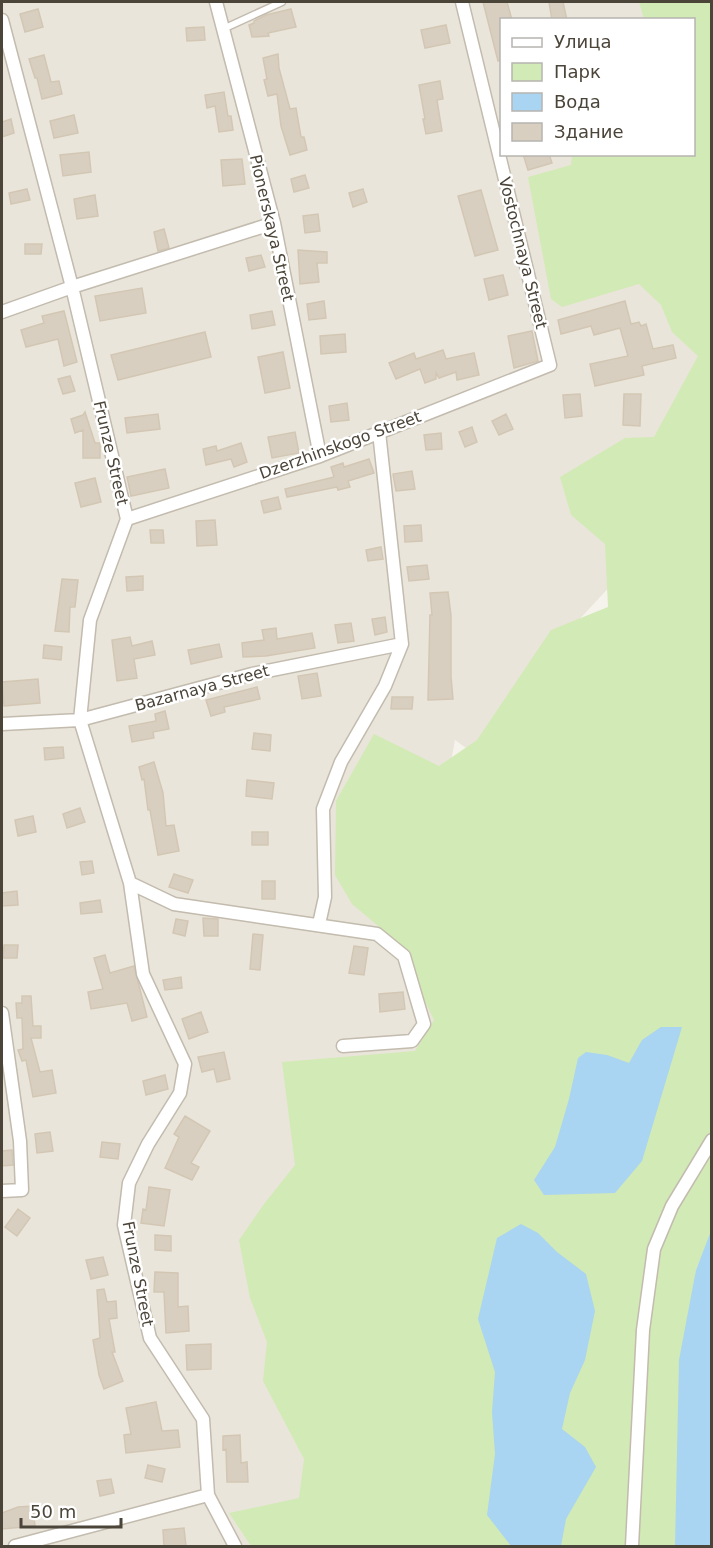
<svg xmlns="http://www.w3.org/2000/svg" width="713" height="1548" font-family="'DejaVu Sans',sans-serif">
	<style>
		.residential { fill: #eae5da }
		.green { fill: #d2eab5 }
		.water { fill: #a9d4f2 }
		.building { fill: #d8cfc1; stroke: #d3c7b4; stroke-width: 1.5 }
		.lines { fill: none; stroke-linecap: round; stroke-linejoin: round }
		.service-casing { stroke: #c2bbae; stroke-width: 9 }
		.minor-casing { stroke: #c2bbae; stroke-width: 15 }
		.service { stroke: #fff; stroke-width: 6 }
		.minor { stroke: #fff; stroke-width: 12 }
		.labels { text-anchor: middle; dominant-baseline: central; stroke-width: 5; stroke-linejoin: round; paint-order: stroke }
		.street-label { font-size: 16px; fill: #4b4439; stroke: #fff }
	</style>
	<rect width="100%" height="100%" fill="#f6f3ec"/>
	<path class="residential" d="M2 2H650L652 19 502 20V154L689 155 712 233 711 348 614 582 562 638 477 756 455 740 439 826 442 1020 400 1546H2Z"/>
	<path class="green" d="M639 2H711L712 1231 696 1270 675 1546H251L229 1513 299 1498 304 1459 263 1381 267 1342 250 1298 239 1240 264 1204 295 1165 282 1062 415 1051 434 1020 396 941 352 904 335 875 336 801 374 734 439 766 477 740 551 630 608 607 605 544 571 515 560 477 625 438 654 437 698 356 672 332 661 305 639 284 562 307 551 299 528 177 571 165 572 155 694 154V20L644 19Z"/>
	<path class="water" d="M661 1027H682L642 1161 615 1193 544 1195 534 1180 555 1147 569 1099 578 1058 586 1052 607 1055 629 1063 642 1040Z
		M521 1224 538 1233 557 1252 586 1274 595 1311 585 1360 570 1393 562 1429 585 1447 596 1467 566 1519 561 1546H511L487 1515 495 1454 492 1412 495 1372 478 1319 497 1238Z
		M711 1231V1546H675L679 1360 696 1270Z"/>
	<path class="building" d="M483 2H507L512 20H501V60L498 61Z
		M549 2H563L567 20H552Z
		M38 9 43 27 25 32 20 14Z
		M291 9 296 27 268 33 269 36 252 37 249 25 254 23V21L266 15Z
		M446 25 450 43 425 48 421 30Z
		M204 27 205 40 187 41 186 28Z
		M278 54 279 68 290 109 296 108 301 137H304L307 150 290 155 281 126 277 94 268 96 264 80 267 79 263 58Z
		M44 55 51 82 59 81 62 94 42 99 37 78H35L29 59Z
		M440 81 443 99 437 100 442 131 426 134 423 119H425L419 85Z
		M224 92 228 116H231L233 130 219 132 215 106 207 108 205 95Z
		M74 115 78 133 54 138 50 121Z
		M11 119 14 133 2 137V122Z
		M89 152 91 172 63 176 60 155Z
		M523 154H549L552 163 528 170Z
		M242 159 245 184 223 186 221 160Z
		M305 175 309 188 294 192 291 179Z
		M27 189 30 200 11 204 9 193Z
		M363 189 367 202 353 207 349 193Z
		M481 190 498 250 475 256 458 196Z
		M95 195 98 216 77 219 74 199Z
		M318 214 320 231 305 233 303 216Z
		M164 229 169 248 158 251 154 232Z
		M25 244H42L41 254H25Z
		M298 250 327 252V263H317L319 282 300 284Z
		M261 255 265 267 249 271 246 258Z
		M503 275 508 295 489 300 484 279Z
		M142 288 146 313 100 321 95 296Z
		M324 301 326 318 309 320 307 304Z
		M625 301 631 324 639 322 641 326 646 324 653 349 673 345 676 358 642 366 644 375 595 386 590 364 628 356 620 328 594 335 591 326 561 334 558 320Z
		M64 311 77 362 64 366 58 339 26 347 21 330 44 323 42 316Z
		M272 311 275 325 252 329 250 315Z
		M532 331 538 361 514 368 508 336Z
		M205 332 211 357 118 380 111 355Z
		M345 334 346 352 321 354 320 336Z
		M443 350 446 359 474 353 479 375 457 380 456 372 439 378 436 373V379L425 383 420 369 396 379 389 363 414 353 416 359Z
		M283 352 290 388 265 393 258 357Z
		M70 376 75 391 63 394 58 379Z
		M580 394 582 416 565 418 563 395Z
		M624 394H641L640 426 623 425Z
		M347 403 349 420 331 422 329 406Z
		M85 412 95 443H100V458H83V430L75 433 71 419 83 415Z
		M158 414 160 429 127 433 125 418Z
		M506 414 513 429 499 435 492 421Z
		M472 427 477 442 465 447 459 432Z
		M295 432 299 453 272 458 268 437Z
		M441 433 442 449 426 450 424 435Z
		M241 443 247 462 234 467 231 459 206 465 203 449 216 446 217 451Z
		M369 459 374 473 348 481 350 487 338 490 337 487 287 497 285 489 334 477 331 467 343 463 344 467Z
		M165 469 169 488 131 496 127 477Z
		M412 471 415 489 396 491 393 474Z
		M95 478 101 502 81 507 75 483Z
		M278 497 281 509 264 513 261 501Z
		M215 520 217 545 197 546 196 521Z
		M421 525 422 541 405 542 404 526Z
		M150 530H163L164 543H151Z
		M381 547 383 559 368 561 366 550Z
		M427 565 429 579 409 581 407 567Z
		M143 576V590L127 591 126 577Z
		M62 579 78 580 75 607H70L69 632 55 631Z
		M448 592 451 615V677L453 699 428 700 430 615H432L430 593Z
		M385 617 387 632 375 635 372 619Z
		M351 623 354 641 338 643 335 625Z
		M276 628 277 639 312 633 315 648 266 656 243 657 242 643 264 640 262 630Z
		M130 637 132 646 152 641 155 655 134 659 137 678 117 681 112 640Z
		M219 644 222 657 191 664 188 650Z
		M44 645 62 647 61 660 43 658Z
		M317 673 321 696 302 699 298 676Z
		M38 679 40 703 4 706 2 682Z
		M257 687 260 699 224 707 225 712 211 716 206 700Z
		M392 697H413L412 709H391Z
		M165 711 169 729 153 732 154 738 132 742 129 726 156 721 155 714Z
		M254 733 271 735 270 751 252 749Z
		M63 747 64 758 45 760 44 748Z
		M154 762 163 793 166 826 174 825 179 851 158 855 150 810H148L144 779 142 780 139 767Z
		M247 780 274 783 272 799 246 796Z
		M80 808 85 822 67 828 63 814Z
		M33 816 36 832 18 836 15 820Z
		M252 832H268V845H252Z
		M92 861 94 873 82 875 80 862Z
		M174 874 193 880 188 893 169 887Z
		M262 881H275V899H262Z
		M17 891 18 905 2 906V893Z
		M100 900 102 912 81 914 80 903Z
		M203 918 218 919V936H204Z
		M176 919 188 921 185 936 173 933Z
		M253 934 263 935 260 970 250 969Z
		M4 945H18L17 958H3Z
		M354 946 368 948 364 975 349 973Z
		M105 955 110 973 134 966 147 1017 132 1021 127 1003 91 1009 88 992 103 989 94 958Z
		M181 977 182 988 165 990 163 980Z
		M403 992 405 1009 380 1012 379 994Z
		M22 996H31L33 1026H41V1038H31L40 1072 52 1070 56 1093 33 1097 26 1060 22 1061 18 1050 23 1049 22 1018H17L16 1003H22Z
		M201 1012 208 1032 189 1039 182 1019Z
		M224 1052 230 1079 217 1082 214 1069 202 1072 198 1057Z
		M165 1075 168 1089 146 1095 143 1081Z
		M185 1116 210 1131 191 1163 199 1167 192 1180 165 1168 179 1137 174 1134Z
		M50 1132 53 1151 37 1153 35 1134Z
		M102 1142 120 1144 118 1159 100 1157Z
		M12 1150 13 1165 2 1166V1151Z
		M149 1187 170 1190 164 1226 141 1223 143 1209 146 1210Z
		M18 1209 30 1218 17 1236 5 1227Z
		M155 1235 171 1236V1251L155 1250Z
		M103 1257 108 1275 91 1279 86 1260Z
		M155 1272 178 1273V1307L188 1306 189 1331 166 1333 164 1292H154Z
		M104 1289 107 1302 116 1301 117 1318 109 1319 115 1352H112L123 1381 104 1389 99 1375 93 1340 100 1338 97 1290Z
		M211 1344V1369L187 1370 186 1345Z
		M156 1402 162 1431 178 1430 180 1447 126 1453 124 1435 131 1434 126 1408Z
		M240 1435 241 1463 247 1462 248 1482H227L226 1449 223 1450V1436Z
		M148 1465 165 1469 162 1482 145 1478Z
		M111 1479 114 1493 100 1496 97 1481Z
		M33 1506 35 1526 2 1529V1513L18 1507Z
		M184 1528 186 1546H164L163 1530Z"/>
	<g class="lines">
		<defs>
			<path id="service" d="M223 29 282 2"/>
			<path id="minor" d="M216 2 274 223 320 456
				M2 20 72 287 127 519 90 620 80 720 130 883 143 974 185 1064 180 1093 148 1144 129 1183 124 1225 150 1338 203 1419 208 1495 235 1546
				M2 312 72 287 274 223
				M127 519 320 456 550 365 462 2
				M2 724 80 720 252 674 402 644
				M130 883 174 904 377 934 404 956 424 1024 412 1041 343 1046
				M319 924 325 897 323 809 341 762 385 686 402 644 379 432
				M2 1013 20 1141 22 1190 2 1191
				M15 1546 208 1495
				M632 1546 643 1330 654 1249 672 1206 712 1140"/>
		</defs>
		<use href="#service" class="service-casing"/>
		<use href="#minor" class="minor-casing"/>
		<use href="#service" class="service"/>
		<use href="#minor" class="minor"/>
	</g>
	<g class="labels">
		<g class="street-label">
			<text transform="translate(272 228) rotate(77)">Pionerskaya Street</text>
			<text transform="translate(523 253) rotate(76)">Vostochnaya Street</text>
			<text transform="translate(340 445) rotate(-20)">Dzerzhinskogo Street</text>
			<text transform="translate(111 453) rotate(77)">Frunze Street</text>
			<text transform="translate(202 688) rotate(-15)">Bazarnaya Street</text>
			<text transform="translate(138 1274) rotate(79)">Frunze Street</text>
		</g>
	</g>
	<rect width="713" height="1548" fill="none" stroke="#4b4439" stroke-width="6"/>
	<rect x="500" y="18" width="195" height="138" fill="#ffffff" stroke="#b7b4b0" stroke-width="1.5"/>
	<rect x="512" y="38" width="30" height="9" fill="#ffffff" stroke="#b7b4b0" stroke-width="1.5"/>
	<text x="554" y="48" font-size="18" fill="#4b4439">Улица</text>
	<rect x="512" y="63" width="30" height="18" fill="#d2eab5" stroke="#b7b4b0" stroke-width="1.5"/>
	<text x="554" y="78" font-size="18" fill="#4b4439">Парк</text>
	<rect x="512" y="93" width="30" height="18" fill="#a9d4f2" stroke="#b7b4b0" stroke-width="1.5"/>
	<text x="554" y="108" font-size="18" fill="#4b4439">Вода</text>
	<rect x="512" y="123" width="30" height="18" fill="#d8cfc1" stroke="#b7b4b0" stroke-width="1.5"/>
	<text x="554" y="138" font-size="18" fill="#4b4439">Здание</text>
	<path d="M21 1518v9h100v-9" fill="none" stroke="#4b4439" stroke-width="3"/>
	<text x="30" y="1518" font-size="18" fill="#4b4439" stroke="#ffffff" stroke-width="4.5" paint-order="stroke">50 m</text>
</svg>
